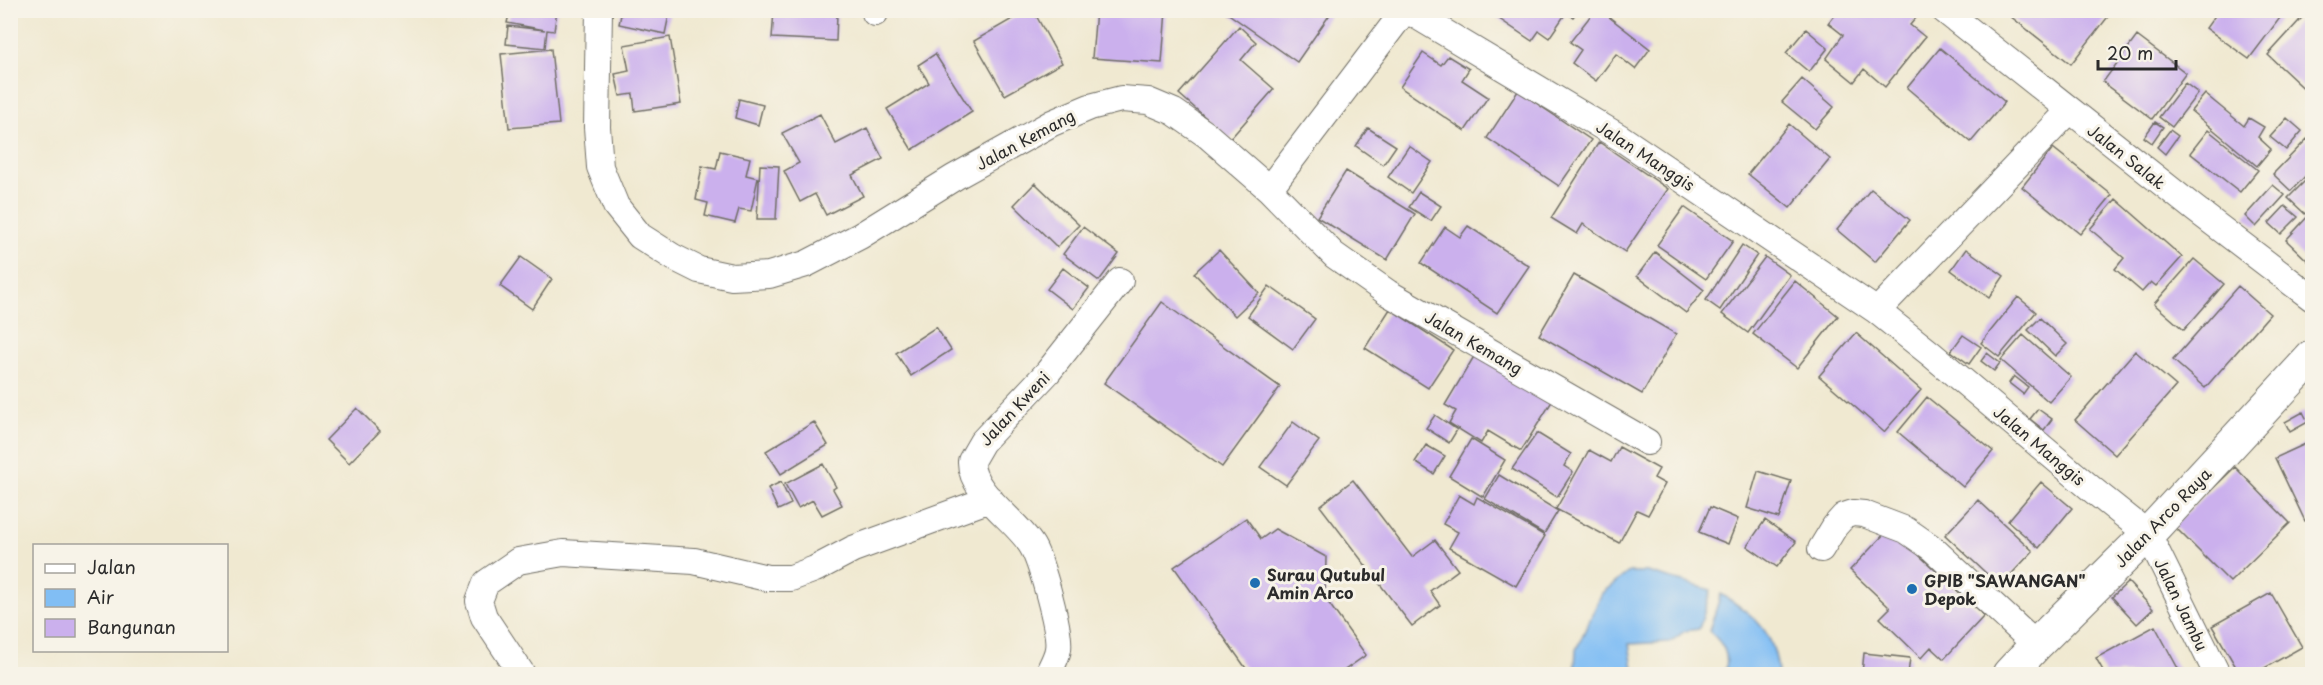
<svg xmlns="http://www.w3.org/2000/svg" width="2323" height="685" font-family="'Playpen Sans',sans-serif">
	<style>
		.water { fill: #81bef4; stroke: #567490; stroke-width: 1.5 }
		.building { fill: #cbb0ed }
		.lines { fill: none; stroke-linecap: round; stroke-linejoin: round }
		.minor-casing { stroke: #706e65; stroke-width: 28 }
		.major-casing { stroke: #706e65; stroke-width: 35 }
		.minor { stroke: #fff; stroke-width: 26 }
		.major { stroke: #fff; stroke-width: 33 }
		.poi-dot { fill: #1f6fb2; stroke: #f7f3e8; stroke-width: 2 }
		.labels { text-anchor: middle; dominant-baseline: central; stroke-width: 6; stroke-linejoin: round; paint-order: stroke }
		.street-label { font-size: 16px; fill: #2b2b2b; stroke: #f7f3e8 }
		.poi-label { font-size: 16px; font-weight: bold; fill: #2b2b2b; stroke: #f7f3e8; text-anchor: start }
	</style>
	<rect width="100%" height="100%" fill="#f7f3e8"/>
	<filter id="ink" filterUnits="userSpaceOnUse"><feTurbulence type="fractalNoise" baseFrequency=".0167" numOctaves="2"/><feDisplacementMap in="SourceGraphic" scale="12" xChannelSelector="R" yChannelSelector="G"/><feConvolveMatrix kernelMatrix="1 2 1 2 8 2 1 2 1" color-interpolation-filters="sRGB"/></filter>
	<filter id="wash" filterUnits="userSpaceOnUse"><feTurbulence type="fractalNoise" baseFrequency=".008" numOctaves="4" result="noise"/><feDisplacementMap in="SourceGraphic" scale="24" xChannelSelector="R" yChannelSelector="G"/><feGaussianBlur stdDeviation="1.35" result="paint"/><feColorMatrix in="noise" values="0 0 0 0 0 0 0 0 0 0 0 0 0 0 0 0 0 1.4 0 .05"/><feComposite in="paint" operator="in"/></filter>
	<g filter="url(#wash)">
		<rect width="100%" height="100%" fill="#f0e9d1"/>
		<path class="water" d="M1629 572H1647L1711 590 1699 629 1685 631 1670 642 1629 644 1634 674H1578L1575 667 1576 650 1602 593Z
			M1721 594C1755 616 1775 631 1778 674H1724C1731 656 1724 644 1709 631Z"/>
		<g id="blocks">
			<path class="building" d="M510 10H557L554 31 547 30 545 48 506 44 508 26 545 30 507 23Z
				M622 10H670L665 34 619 24Z
				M774 10H854V15L837 14 836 41 772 38Z
				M1028 10H1033L1062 63 1005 95 974 41Z
				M1096 10H1166L1162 63 1092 58Z
				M1223 10H1333L1297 62Z
				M1486 10H1578L1573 17 1566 13 1549 38 1539 31 1532 41Z
				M1595 10H1600L1650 49 1635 69 1616 54 1596 81 1572 63 1581 50 1570 42Z
				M1838 10H1919L1921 12 1910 25 1925 37 1885 87 1864 69 1854 82 1826 59 1843 35 1828 23Z
				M2006 10H2107L2111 13 2071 64 2005 12Z
				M2219 10H2278L2283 14 2249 59 2206 28Z
				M2309 10H2312V96L2268 55Z
				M1239 26 1256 42 1241 60 1274 89 1230 139 1179 94Z
				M1806 29 1828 48 1809 72 1786 53Z
				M2137 36 2186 73 2152 119 2103 82Z
				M670 37 681 104 635 111 633 94 620 96 615 74 629 71 624 45Z
				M1940 48 2005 102 1971 142 1907 88Z
				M551 49 559 124 509 128 501 54Z
				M1423 53 1441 65 1448 56 1469 69 1462 80 1488 97 1465 131 1400 87Z
				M935 54 972 112 912 150 887 109 929 83 918 65Z
				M1802 79 1834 107 1815 129 1782 102Z
				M2185 83 2198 93 2172 127 2159 117Z
				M1518 91 1591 140 1559 186 1487 138Z
				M2205 94 2244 126 2249 118 2264 127 2258 137 2271 149 2257 166 2191 111Z
				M739 99 763 105 758 125 735 118Z
				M820 114 836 144 867 128 883 159 852 175 863 196 826 215 815 194 800 202 784 171 799 163 782 133Z
				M2287 118 2302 131 2286 150 2270 137Z
				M2155 122 2163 127 2152 143 2144 137Z
				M1789 124 1830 159 1790 208 1748 174Z
				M1368 128 1396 146 1383 165 1356 146Z
				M2170 130 2178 136 2165 154 2157 147Z
				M2208 130 2258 170 2240 192 2190 153Z
				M2307 139 2312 144V169L2291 191 2273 174Z
				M1599 142 1668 189 1625 252 1583 224 1577 234 1551 218Z
				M1409 146 1432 162 1411 193 1388 177Z
				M2053 148 2112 195 2080 234 2022 187Z
				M720 151 750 158 746 175 758 178 751 211 739 209 735 223 705 216 708 203 696 200 702 166 716 169Z
				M760 165 779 166 776 219H757Z
				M1346 171 1415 214 1387 260 1317 217Z
				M2308 178 2312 182V206L2305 214 2288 198Z
				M1035 183 1079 225 1057 247 1014 205Z
				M2273 185 2285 195 2256 227 2245 216Z
				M1871 189 1910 220 1875 262 1837 230Z
				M1419 192 1441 206 1431 221 1409 207Z
				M2116 199 2182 257 2156 286 2151 282 2142 292 2115 269 2124 258 2090 229Z
				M2285 206 2298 217 2281 234 2269 223Z
				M1684 207 1733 241 1706 279 1657 245Z
				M2312 212V265L2286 240Z
				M1468 226 1529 266 1497 313 1421 263 1445 227 1460 237Z
				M1083 227 1119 254 1099 281 1063 254Z
				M1742 245 1757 255 1720 310 1706 300Z
				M1966 249 2004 276 1989 298 1951 270Z
				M1219 250 1259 293 1235 316 1194 273Z
				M1655 252 1704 290 1686 313 1637 276Z
				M521 257 552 279 532 309 500 286Z
				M1765 257 1790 275 1748 333 1722 314Z
				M2194 259 2224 284 2184 330 2154 304Z
				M1063 268 1089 288 1073 309 1047 289Z
				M1574 275 1676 334 1642 394 1539 335Z
				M1795 281 1838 316 1797 368 1753 334Z
				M1269 286 1315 319 1293 349 1248 316Z
				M2238 286 2270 314 2205 388 2173 360Z
				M2018 297 2036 312 1999 357 1981 343Z
				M1162 302 1280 387 1222 467 1104 383Z
				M1390 309 1453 350 1428 388 1365 348Z
				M2040 318 2067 344 2055 356 2028 330Z
				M936 327 951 350 911 376 896 353Z
				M1856 333 1921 390 1884 432 1819 376Z
				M1963 335 1981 347 1969 364 1951 351Z
				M2023 335 2071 377 2049 402 2001 360Z
				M1479 348 1556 395 1521 451 1488 431 1481 443 1449 423 1456 411 1445 405Z
				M2135 351 2176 386 2115 455 2075 420Z
				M1987 353 2000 363 1994 371 1981 361Z
				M2014 376 2028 387 2023 394 2009 383Z
				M1927 397 1993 451 1963 487 1898 432Z
				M357 408 380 431 349 463 326 440Z
				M2038 409 2052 419 2044 430 2030 419Z
				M2303 412 2308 422 2290 432 2285 422Z
				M1435 415 1457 430 1449 443 1426 428Z
				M814 422 828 445 781 474 766 451Z
				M1293 422 1319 441 1286 485 1260 467Z
				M1537 433 1571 454 1564 466 1573 472 1557 497 1512 469Z
				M1471 439 1505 460 1483 497 1449 476Z
				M2312 441V518L2305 521 2275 458Z
				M1426 445 1445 456 1434 474 1415 462Z
				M1619 447 1659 469 1654 478 1665 484 1648 515 1637 510 1619 543 1556 509 1589 450 1611 462Z
				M823 464 836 487 833 489 842 505 822 515 813 500 798 508 785 484Z
				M2235 467 2290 523 2230 582 2174 526Z
				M1758 471 1791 481 1779 518 1747 508Z
				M1499 475 1558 511 1544 534 1485 499Z
				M1353 480 1412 557 1435 540 1458 570 1430 591 1440 605 1412 626 1320 506Z
				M781 482 791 504 778 510 768 488Z
				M2041 482 2072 508 2039 548 2008 521Z
				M1459 495 1474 504 1477 497 1545 536 1516 586 1449 548 1458 532 1443 524Z
				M1978 500 2033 551 2000 586 1945 535Z
				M1710 507 1738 519 1728 544 1699 532Z
				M1246 518 1261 539 1275 529 1326 557 1325 598 1366 655 1339 674H1250L1174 567Z
				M1765 520 1796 542 1777 567 1747 546Z
				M1890 528 1984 616 1944 659 1931 647 1921 658 1880 618 1890 608 1850 570Z
				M2128 582 2153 609 2137 624 2112 597Z
				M2271 593 2302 647 2254 674H2240L2212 626Z
				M2155 626 2181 674H2105L2096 658Z
				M1864 653 1910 658 1908 674H1862Z"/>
		</g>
	</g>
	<g filter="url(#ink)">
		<use href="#blocks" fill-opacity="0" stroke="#706e65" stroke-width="1.5"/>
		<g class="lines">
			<defs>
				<path id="minor" d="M599 10 597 127 600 167 616 206 640 236 673 257 699 270 732 277 769 275 806 264 860 236 955 177 1052 123 1090 107 1121 99 1148 101 1174 112 1207 135 1269 189 1334 255 1388 293 1647 442
					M1407 10 1621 138 1877 311 1931 354 2094 491 2148 534 2217 674
					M1944 10 2195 209 2312 298
					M875 13 876 10
					M1269 189 1405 10
					M1877 311 2070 110
					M1821 549 1835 526 1844 516 1853 513 1864 514 1906 530 1932 548 2036 645
					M522 674 484 617 479 601 486 583 518 561 563 553 694 561 767 578H791L815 569 853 549 990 499
					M1048 674C1051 667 1057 657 1058 649 1061 632 1041 561 1032 546 1017 520 970 493 971 461L982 442 1048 372 1120 281"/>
				<path id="major" d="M2009 674 2036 645 2148 534 2312 357"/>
			</defs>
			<use href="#minor" class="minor-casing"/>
			<use href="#major" class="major-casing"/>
			<use href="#minor" class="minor"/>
			<use href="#major" class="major"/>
		</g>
	</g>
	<g class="poi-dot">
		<circle cx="1255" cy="583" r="6"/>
		<circle cx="1912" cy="589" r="6"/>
	</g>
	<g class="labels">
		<g class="street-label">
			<text transform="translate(1025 139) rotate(-28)">Jalan Kemang</text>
			<text transform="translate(1646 155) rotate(33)">Jalan Manggis</text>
			<text transform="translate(2127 156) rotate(38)">Jalan Salak</text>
			<text transform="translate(1474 342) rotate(30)">Jalan Kemang</text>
			<text transform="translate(1014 408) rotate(-47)">Jalan Kweni</text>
			<text transform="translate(2040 445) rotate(40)">Jalan Manggis</text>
			<text transform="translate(2162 517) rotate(-46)">Jalan Arco Raya</text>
			<text transform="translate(2182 604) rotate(64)">Jalan Jambu</text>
		</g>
		<g class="poi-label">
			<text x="1267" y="574">Surau Qutubul<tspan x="1267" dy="18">Amin Arco</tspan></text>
			<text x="1924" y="580">GPIB "SAWANGAN"<tspan x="1924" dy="18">Depok</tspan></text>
		</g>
	</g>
	<rect width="2323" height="685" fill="none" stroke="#f7f3e8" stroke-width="36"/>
	<rect x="33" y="544" width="195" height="108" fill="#f7f3e8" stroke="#a5a39c" stroke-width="1.5"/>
	<rect x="45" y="564" width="30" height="9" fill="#ffffff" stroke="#a5a39c" stroke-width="1.5"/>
	<text x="87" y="574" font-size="18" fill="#2b2b2b">Jalan</text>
	<rect x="45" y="589" width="30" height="18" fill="#81bef4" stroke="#a5a39c" stroke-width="1.5"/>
	<text x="87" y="604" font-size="18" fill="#2b2b2b">Air</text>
	<rect x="45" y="619" width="30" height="18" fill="#cbb0ed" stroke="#a5a39c" stroke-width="1.5"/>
	<text x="87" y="634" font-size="18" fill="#2b2b2b">Bangunan</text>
	<path d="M2098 60v9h78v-9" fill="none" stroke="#2b2b2b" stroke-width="3"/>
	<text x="2107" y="60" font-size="18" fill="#2b2b2b" stroke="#f7f3e8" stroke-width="4.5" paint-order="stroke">20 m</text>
</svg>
